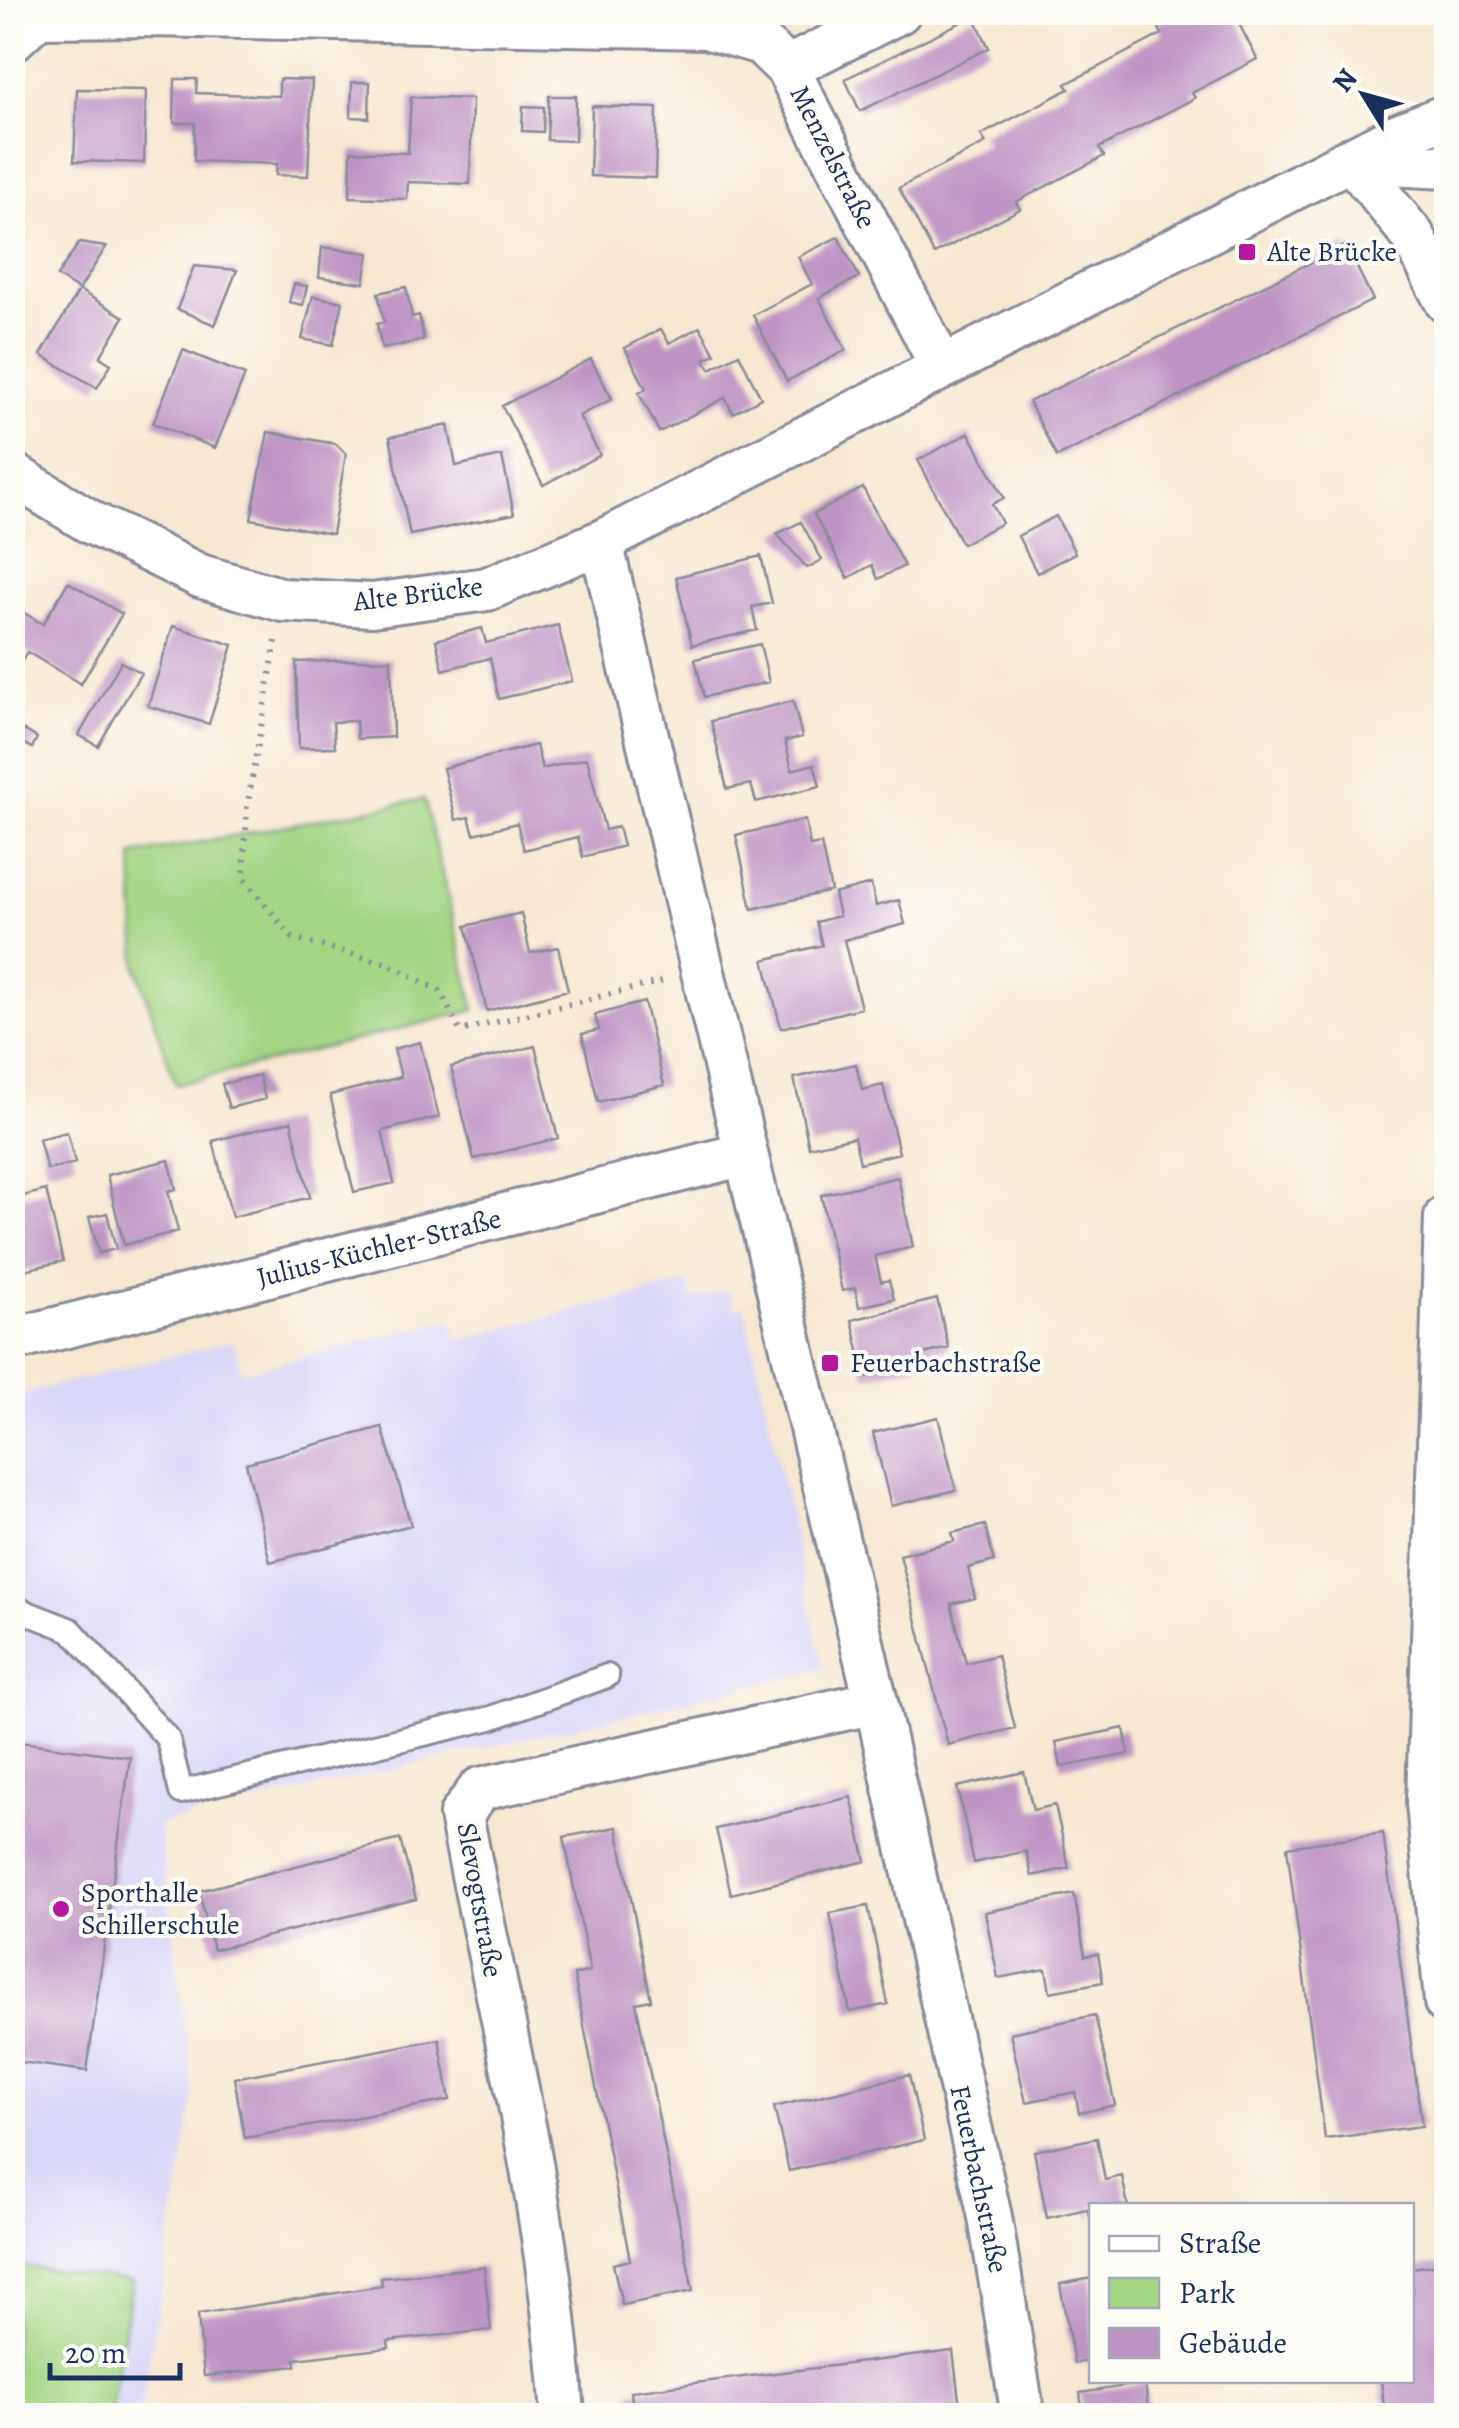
<svg xmlns="http://www.w3.org/2000/svg" width="1459" height="2428" font-family="Alegreya,serif">
	<style>
		.built { fill: #d9d7f7 }
		.green { fill: #a4d583; stroke: #608270; stroke-width: 2.5 }
		.building { fill: #bd94c3 }
		.lines { fill: none; stroke-linecap: round; stroke-linejoin: round }
		.service-casing { stroke: #888b98; stroke-width: 28 }
		.minor-casing { stroke: #888b98; stroke-width: 48 }
		.path { stroke: #888b98; stroke-width: 6; stroke-dasharray: 2.5 8; stroke-linecap: butt }
		.service { stroke: #fff; stroke-width: 22 }
		.minor { stroke: #fff; stroke-width: 42 }
		.poi-dot { fill: #b5179e; stroke: #fdfcf7; stroke-width: 4 }
		.labels { text-anchor: middle; dominant-baseline: central; stroke-width: 8; stroke-linejoin: round; paint-order: stroke }
		.street-label { font-size: 28px; fill: #1b2f5e; stroke: #fdfcf7 }
		.poi-label { font-size: 28px; fill: #1b2f5e; stroke: #fdfcf7; text-anchor: start }
	</style>
	<rect width="100%" height="100%" fill="#fdfcf7"/>
	<filter id="ink" filterUnits="userSpaceOnUse"><feTurbulence type="fractalNoise" baseFrequency=".01" numOctaves="2"/><feDisplacementMap in="SourceGraphic" scale="20" xChannelSelector="R" yChannelSelector="G"/><feConvolveMatrix kernelMatrix="1 2 1 2 8 2 1 2 1" color-interpolation-filters="sRGB"/></filter>
	<filter id="wash" filterUnits="userSpaceOnUse"><feTurbulence type="fractalNoise" baseFrequency=".0048" numOctaves="4" result="noise"/><feDisplacementMap in="SourceGraphic" scale="40" xChannelSelector="R" yChannelSelector="G"/><feGaussianBlur stdDeviation="2.25" result="paint"/><feColorMatrix in="noise" values="0 0 0 0 0 0 0 0 0 0 0 0 0 0 0 0 0 1.4 0 .05"/><feComposite in="paint" operator="in"/></filter>
	<g filter="url(#wash)">
		<rect width="100%" height="100%" fill="#f6e7d1"/>
		<path class="built" d="M688 1282 692 1299 729 1290 734 1309 744 1306 824 1669 159 1824 194 2097 140 2415H13L12 1396 233 1341 242 1372 452 1319 457 1340Z"/>
		<path class="green" d="M424 799 475 1010 176 1085 137 968 133 855Z
			M13 2265 132 2281 110 2415H13Z"/>
		<g id="blocks">
			<path class="building" d="M1178 12H1233L1257 59 1192 93 1195 98 1099 148 1104 156 1016 202 1020 209 934 254 899 188 986 143 981 135 1069 89 1066 84 1162 34 1157 24Z
				M974 16 989 48 860 111 845 79Z
				M175 79H197L196 93 279 96V79L312 80 308 176 276 175 277 164 194 161 195 123H174Z
				M352 82H370L369 118 351 117Z
				M77 89 146 90 144 163 74 161Z
				M549 96H576L575 141 547 140Z
				M411 97 472 99 470 184 408 182 407 199 350 197 351 151 408 153Z
				M523 106 544 107 543 132 522 131Z
				M592 106 657 108 655 178 590 176Z
				M838 237 859 277 819 298 846 350 787 381 753 315 812 284 798 257Z
				M79 243 106 247 79 290 57 276Z
				M1346 245 1373 300 1057 457 1029 402Z
				M322 247 369 253 364 283 319 277Z
				M194 266 237 270 215 325 177 309Z
				M294 284 307 286 303 305 289 302Z
				M406 287 412 317 419 315 424 340 382 349 377 324 384 322 378 293Z
				M79 290 124 317 100 357 111 364 97 388 41 355Z
				M313 296 343 302 333 345 302 339Z
				M700 327 715 354 704 359 710 369 739 354 761 398 733 413 725 398 659 432 639 393 646 389 625 348 661 329 669 343Z
				M183 350 245 375 215 448 153 423Z
				M591 359 612 399 579 416 600 455 543 485 502 406Z
				M448 425 456 466 502 456 514 514 410 535 390 437Z
				M268 432 336 444 346 454 332 534 251 519Z
				M969 433 1004 498 992 504 1002 523 962 544 918 460Z
				M863 488 904 566 878 579 872 565 848 578 814 514Z
				M1056 516 1075 553 1037 573 1018 536Z
				M801 522 822 560 807 568 777 534Z
				M761 556 772 603 752 607 757 630 692 645 676 577Z
				M68 582 122 614 81 684 27 652 18 668 12 665V622L19 610 43 624Z
				M558 625 572 681 499 699 490 658 443 670 436 640 482 628 486 643Z
				M173 626 233 645 209 724 148 706Z
				M760 644 769 682 704 697 695 659Z
				M391 659 393 737 357 739 356 721 333 722 335 747 299 748 296 662Z
				M121 662 141 673 98 746 79 735Z
				M793 701 802 737 785 741 792 770 814 764 820 786 756 802 751 784 727 789 711 721Z
				M24 730 37 738 32 748 18 740Z
				M536 745 542 769 587 758 605 830 618 827 623 846 583 857 578 837 524 850 517 823 474 834 469 817 456 820 443 768Z
				M805 820 810 846 821 844 831 891 752 909 736 835Z
				M871 884 876 906 899 900 905 924 844 940 861 1008 781 1028 764 960 822 945 816 922 839 916 834 894Z
				M521 913 530 953 558 947 568 990 487 1011 466 926Z
				M644 1002 664 1085 598 1102 582 1034 599 1030 595 1015Z
				M420 1042 439 1117 382 1131 394 1183 354 1192 330 1095 401 1077 394 1049Z
				M535 1046 558 1138 474 1159 451 1067Z
				M856 1064 862 1090 883 1085 899 1153 860 1163 854 1137 809 1147 794 1078Z
				M259 1075 265 1099 229 1108 222 1084Z
				M291 1121 310 1197 232 1217 213 1141Z
				M67 1132 75 1163 47 1170 39 1139Z
				M169 1160 176 1189 168 1191 178 1231 124 1245 107 1175Z
				M898 1177 913 1247 875 1256 881 1282 889 1280 894 1299 859 1307 855 1288 842 1291 821 1195Z
				M46 1190 63 1261 12 1273V1199Z
				M107 1213 116 1249 99 1253 89 1217Z
				M937 1299 949 1348 915 1356 918 1365 865 1377 852 1320Z
				M938 1417 956 1490 891 1506 873 1433Z
				M382 1427 411 1525 270 1562 246 1463Z
				M985 1525 994 1561 968 1568 975 1598 951 1604 966 1663 997 1655 1015 1728 948 1745 900 1555 954 1541 952 1533Z
				M1124 1728 1129 1754 1061 1767 1056 1742Z
				M12 1741 130 1757 87 2071 12 2061Z
				M1024 1772 1033 1810 1055 1805 1069 1868 1032 1876 1026 1851 974 1863 957 1787Z
				M851 1797 866 1861 731 1894 716 1829Z
				M617 1827 651 2000 636 2003 693 2291 622 2305 613 2264 630 2260 574 1975 590 1971 564 1837Z
				M1383 1833 1422 2126 1325 2139 1287 1847Z
				M400 1839 416 1899 213 1950 199 1891Z
				M1074 1894 1085 1956 1098 1954 1103 1982 1050 1992 1046 1969 998 1978 985 1912Z
				M868 1906 888 2004 850 2012 830 1913Z
				M1095 2015 1115 2105 1079 2113 1075 2092 1026 2102 1010 2033Z
				M439 2039 450 2100 245 2138 234 2078Z
				M909 2075 924 2140 789 2171 774 2107Z
				M1097 2138 1105 2180 1122 2176 1128 2206H1092V2221L1087 2209 1047 2218 1034 2151Z
				M1446 2263V2416H1385L1381 2380H1412V2268Z
				M484 2267 491 2330 388 2341 389 2348 295 2359 296 2366 204 2376 198 2314 382 2286 381 2278Z
				M1092 2278V2361L1074 2363 1060 2284Z
				M953 2351 961 2416H633L631 2391Z
				M1145 2383 1149 2416H1083L1080 2393Z"/>
		</g>
	</g>
	<g filter="url(#ink)">
		<use href="#blocks" fill-opacity="0" stroke="#888b98" stroke-width="2.5"/>
		<g class="lines">
			<defs>
				<path id="service" d="M12 1607 71 1630 168 1739 181 1792 491 1718 607 1676"/>
				<path id="minor" d="M12 40 38 16 149 15 706 27 761 43 787 68 942 367
					M787 68 899 12
					M1353 162 1413 236 1446 301
					M1353 162 1446 167
					M12 474 92 523 200 576 283 600 372 605 487 589 601 542 1398 135 1446 116
					M601 542 876 1702 990 2217 1023 2416
					M1446 1217 1428 1803 1446 2002
					M12 1340 745 1154
					M563 2416C550 2212 500 2014 461 1815L480 1789 876 1702"/>
			</defs>
			<use href="#service" class="service-casing"/>
			<use href="#minor" class="minor-casing"/>
			<path class="path" d="M276 641 247 807 244 879 293 938 388 964 440 991 460 1031 663 981"/>
			<use href="#service" class="service"/>
			<use href="#minor" class="minor"/>
		</g>
	</g>
	<g class="poi-dot">
		<rect x="1237" y="242" width="20" height="20" rx="5"/>
		<rect x="820" y="1353" width="20" height="20" rx="5"/>
		<circle cx="61" cy="1909" r="10"/>
	</g>
	<g class="labels">
		<g class="street-label">
			<text transform="translate(833 157) rotate(63)">Menzelstraße</text>
			<text transform="translate(418 594) rotate(-7)">Alte Brücke</text>
			<text transform="translate(379 1248) rotate(-14)">Julius-Küchler-Straße</text>
			<text transform="translate(480 1900) rotate(80)">Slevogtstraße</text>
			<text transform="translate(979 2179) rotate(78)">Feuerbachstraße</text>
		</g>
		<g class="poi-label">
			<text x="1267" y="252">Alte Brücke</text>
			<text x="850" y="1363">Feuerbachstraße</text>
			<text x="81" y="1893">Sporthalle<tspan x="81" dy="32">Schillerschule</tspan></text>
		</g>
	</g>
	<rect width="1459" height="2428" fill="none" stroke="#fdfcf7" stroke-width="50"/>
	<rect x="1089" y="2203" width="325" height="180" fill="#fdfcf7" stroke="#a3aaba" stroke-width="2.5"/>
	<rect x="1109" y="2236" width="50" height="15" fill="#ffffff" stroke="#a3aaba" stroke-width="2.5"/>
	<text x="1179" y="2253" font-size="30" fill="#1b2f5e">Straße</text>
	<rect x="1109" y="2278" width="50" height="30" fill="#a4d583" stroke="#a3aaba" stroke-width="2.5"/>
	<text x="1179" y="2303" font-size="30" fill="#1b2f5e">Park</text>
	<rect x="1109" y="2328" width="50" height="30" fill="#bd94c3" stroke="#a3aaba" stroke-width="2.5"/>
	<text x="1179" y="2353" font-size="30" fill="#1b2f5e">Gebäude</text>
	<g transform="translate(1364 95) rotate(307)" stroke="#fdfcf7" stroke-width="8" paint-order="stroke">
	<path d="M0-8L18 38L0 25L-18 38Z" fill="#1b2f5e"/>
	<text y="-15" font-size="28" font-weight="bold" text-anchor="middle" fill="#1b2f5e">N</text>
	</g>
	<path d="M50 2363v15h130v-15" fill="none" stroke="#1b2f5e" stroke-width="5"/>
	<text x="65" y="2363" font-size="30" fill="#1b2f5e" stroke="#fdfcf7" stroke-width="8" paint-order="stroke">20 m</text>
</svg>
